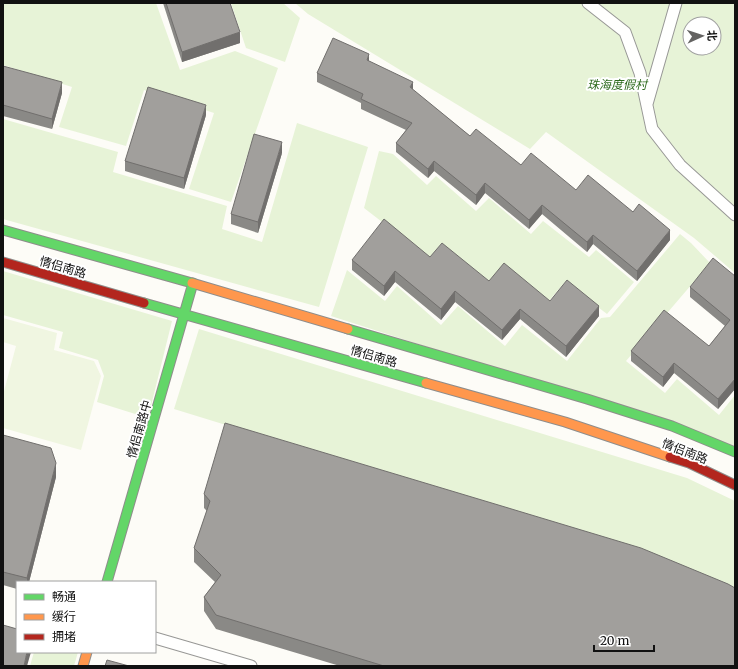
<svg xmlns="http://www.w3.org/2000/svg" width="738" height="669" font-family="Merriweather,'Noto Sans SC',serif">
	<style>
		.green { fill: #e7f3d7; fill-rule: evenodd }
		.pitch { fill: #f0f6e1 }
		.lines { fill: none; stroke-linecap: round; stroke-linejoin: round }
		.lane-casing { stroke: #979795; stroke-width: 13 }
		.fast-casing { stroke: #8e8d8b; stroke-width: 11 }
		.slow-casing { stroke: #8e8d8b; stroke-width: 11 }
		.jam-casing { stroke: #8e8d8b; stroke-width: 11 }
		.lane { stroke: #fffffe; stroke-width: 11 }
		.fast { stroke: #63d668; stroke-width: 9 }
		.slow { stroke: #ff974d; stroke-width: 9 }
		.jam { stroke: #b3261e; stroke-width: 9 }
		.wall { fill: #8a8986 }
		.shaded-wall { fill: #716f6d }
		.building { fill: #a19f9c; stroke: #716f6d }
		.labels { text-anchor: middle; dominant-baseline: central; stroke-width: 4; stroke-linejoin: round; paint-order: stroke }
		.park-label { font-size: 12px; font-style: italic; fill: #2f6b1f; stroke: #fff }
		.street-label { font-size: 12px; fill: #111; stroke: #fff }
	</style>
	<rect width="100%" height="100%" fill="#fdfcf7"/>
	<path class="green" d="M3 3H55L56 4 59 3H156L180 70 235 51 278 68 231 202 189 189 214 113 144 90 126 146 59 127 72 87 3 65Z
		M231 3H283L300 18 285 62 246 48Z
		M295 3H735V273L694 238 546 132 530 149 308 14ZM690 24H714V48H690Z
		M3 119 118 152 113 172 227 206 222 229 262 242 297 123 368 147 319 307 3 219Z
		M379 151 393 154 427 185 436 176 476 211 489 198 531 234 543 221 589 257 596 250 634 282 607 314 565 282 547 303 488 285 440 245 430 259 364 208Z
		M680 234 691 243 710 263 626 361 665 393 677 379 719 415 735 395V446L331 316 347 270 385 301 397 286 441 325 458 306 505 346 522 325 567 361 601 318 610 317Z
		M3 271 172 321 148 418 97 402 104 376 98 360 59 348 63 332 3 315Z
		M199 329 687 478 735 501V589L643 553 174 409Z
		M34 652H78L74 666H30Z"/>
	<path class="pitch" d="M3 318 57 333 54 350 94 361 101 376 81 450 3 428V395L16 346 3 342Z"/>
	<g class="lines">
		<defs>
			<path id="lane" d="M588 3 625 32 640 73 652 129 680 165 735 215
				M647 104 676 3
				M155 638 251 666"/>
			<path id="fast" d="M3 230 192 283
				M144 303 426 383
				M348 329 587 399 672 426 735 452
				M107 582 193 283"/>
			<path id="slow" d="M192 283 348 329
				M426 383 565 422 670 457
				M83 666 87 652"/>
			<path id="jam" d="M3 262 144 303
				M670 457 689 463 735 485"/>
		</defs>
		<use href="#lane" class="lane-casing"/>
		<use href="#fast" class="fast-casing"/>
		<use href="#slow" class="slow-casing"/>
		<use href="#jam" class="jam-casing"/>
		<use href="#lane" class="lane"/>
		<use href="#fast" class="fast"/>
		<use href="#slow" class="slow"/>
		<use href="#jam" class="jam"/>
	</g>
	<path class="wall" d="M163 3H230L240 43 182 62Z
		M369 61 413 90 470 136 521 165 576 190 633 212 670 240 637 281 593 244 587 252 542 214 529 229 485 193 476 205 434 171 428 178 396 152V143L406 130 361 109V103L317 82V73Z
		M3 66 62 93 52 129 3 116Z
		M206 115 184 189 125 171V161Z
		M282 153 258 233 231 224V214Z
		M430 257 489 281 550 301 599 316 566 357 520 319 502 340 455 302 441 320 395 282 384 296 352 270V260Z
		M735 276V389L718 409 674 373 663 387 631 361V351L709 346 725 326 690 297V287Z
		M3 435 56 477 29 582H17V589L3 585Z
		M204 494 735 666H340L216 629 204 611V597L215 582 194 562V548L207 511 204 508Z"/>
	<path class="shaded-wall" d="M240 32V43L182 62V52Z
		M369 54V64L367 60Z
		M62 82V93L52 129V119Z
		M413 82V91L410 87Z
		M206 105V115L184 189V178Z
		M282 142V153L258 233V222Z
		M434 161V171L428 178V169Z
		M485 183V193L476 205V195Z
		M542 205V214L529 229V220Z
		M670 230V240L637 281V271Z
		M593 235V244L587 252V242Z
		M395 271V282L384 296V286Z
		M455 291V302L441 320V309Z
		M599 306V316L566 357V346Z
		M520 309V319L502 340V330Z
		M674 363V373L663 387V377Z
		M735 379V389L718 409V399Z
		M56 463V477L29 582H27V578Z
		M27 652H31L27 666H24Z"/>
	<path class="building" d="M166 3H230L240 32 182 52Z
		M333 38 369 54 367 60 413 82 410 87 470 136 476 129 521 165 531 153 576 190 588 175 633 212 639 204 670 230 637 271 593 235 587 242 542 205 529 220 485 183 476 195 434 161 428 169 396 143 412 123 361 99 363 94 317 73Z
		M3 66 62 82 52 119 3 105Z
		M148 87 206 105 184 178 125 161Z
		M254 134 282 142 258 222 231 214Z
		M384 219 430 257 442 243 489 281 504 263 550 301 567 280 599 306 566 346 520 309 502 330 455 291 441 309 395 271 384 286 352 260Z
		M713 258 735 276V379L718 399 674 363 663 377 631 351 664 310 709 346 730 320 690 287Z
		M225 423 495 504 641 548 728 584 735 588V666H384L216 615 204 597 221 575 194 548 210 501 204 494Z
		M3 435 51 448 56 463 27 578 3 572Z
		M3 625 17 629V652H27L24 666H3Z
		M107 660 129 666H105Z"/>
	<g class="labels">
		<g class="park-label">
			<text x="617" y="84">珠海度假村</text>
		</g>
		<g class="street-label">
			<text transform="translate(63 267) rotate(16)">情侣南路</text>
			<text transform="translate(374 356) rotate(16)">情侣南路</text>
			<text transform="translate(139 429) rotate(-74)">情侣南路中</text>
			<text transform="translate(685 451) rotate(21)">情侣南路</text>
		</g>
	</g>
	<rect width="738" height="669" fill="none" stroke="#111111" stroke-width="8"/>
	<rect x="16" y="581" width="140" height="72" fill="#ffffff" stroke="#a0a0a0"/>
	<rect x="24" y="594" width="20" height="6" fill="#63d668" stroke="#a0a0a0"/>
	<text x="52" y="601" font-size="12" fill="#111111">畅通</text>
	<rect x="24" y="614" width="20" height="6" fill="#ff974d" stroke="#a0a0a0"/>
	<text x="52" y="621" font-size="12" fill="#111111">缓行</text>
	<rect x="24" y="634" width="20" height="6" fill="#b3261e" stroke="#a0a0a0"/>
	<text x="52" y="641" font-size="12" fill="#111111">拥堵</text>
	<g transform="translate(702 36) rotate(87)"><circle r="19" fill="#ffffff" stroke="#a0a0a0"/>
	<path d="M0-3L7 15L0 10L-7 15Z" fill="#646362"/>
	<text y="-6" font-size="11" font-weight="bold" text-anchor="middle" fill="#111111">北</text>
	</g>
	<path d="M594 645v6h60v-6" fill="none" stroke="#111111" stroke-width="2"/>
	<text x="600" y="645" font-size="12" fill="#111111" stroke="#ffffff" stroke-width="3" paint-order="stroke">20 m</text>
</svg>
